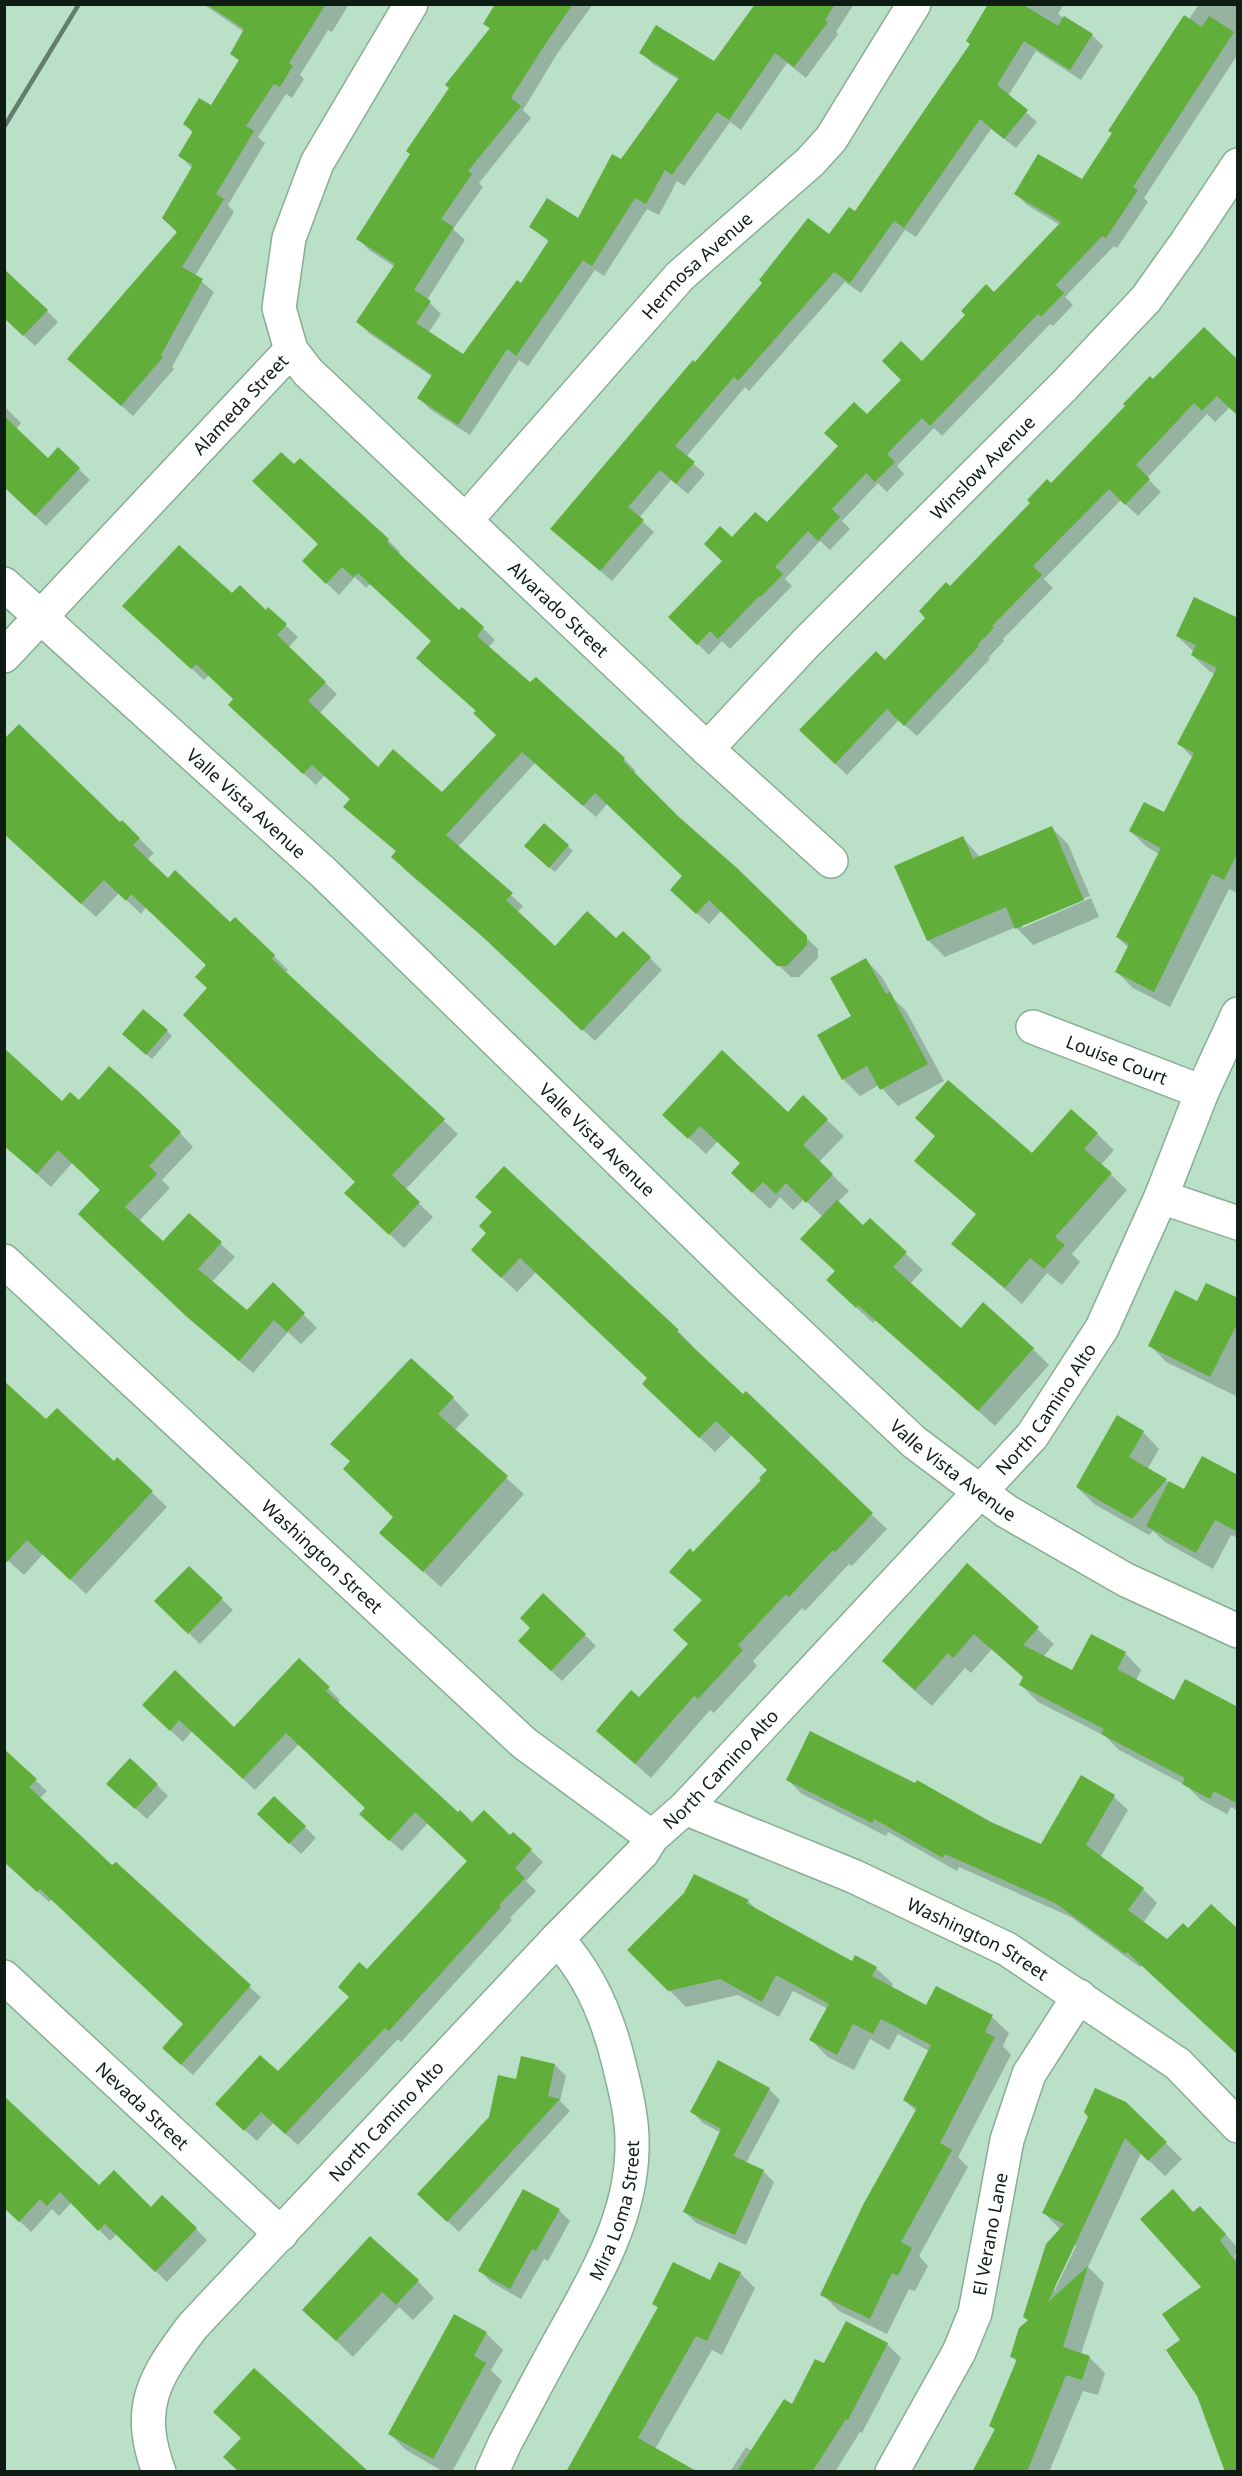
<svg xmlns="http://www.w3.org/2000/svg" width="1242" height="2476" font-family="'Noto Sans',sans-serif">
	<style>
		.shadow { fill: #0003; fill-rule: evenodd }
		.building { fill: #62ae3a }
		.lines { fill: none; stroke-linecap: round; stroke-linejoin: round }
		.minor-casing { stroke: #89ac95; stroke-width: 36 }
		.minor { stroke: #fff; stroke-width: 33 }
		.rail { stroke: #647e6e; stroke-width: 4.5 }
		.labels { text-anchor: middle; dominant-baseline: central; stroke-width: 4.5; stroke-linejoin: round; paint-order: stroke }
		.street-label { font-size: 18px; fill: #0e1c14; stroke: #c8edd5 }
	</style>
	<rect width="100%" height="100%" fill="#bbe0c8"/>
	<path class="shadow" d="M203 4H349L332 32 328 30 300 75 304 79 292 98 286 94 258 137 265 143 228 205 234 212 195 276 214 292 172 367 174 369 133 416 81 370 179 232 193 169 180 156 193 133 184 124 212 107 240 62 231 53 244 32Z
		M497 4H593L557 54 523 110 531 118 479 183 483 187 453 229 465 240 427 300 441 314 429 332 464 356 521 286 549 242 530 226 579 221 679 80 653 64 641 52 714 63 757 4H854L836 32 838 34 806 78 787 63 741 130 730 122 684 186 677 181 659 215 647 209 604 276 595 270 528 366 519 360 470 435 431 410 419 398 433 377 370 334 358 322 395 267 369 250 358 238 491 30 485 24Z
		M990 4H1064L1058 14 1092 35 1103 46 1081 80 1036 51 1008 96 1037 122 1016 148 991 129 916 237 905 230 861 293 845 282 749 391 745 387 686 457 705 474 688 494 671 480 639 518 654 532 612 581 563 539 695 364 855 213 971 45Z
		M1199 4H1238V54L1144 198 1148 202 1117 248 1114 246 1065 297 1073 305 1053 326 1050 324 942 436 934 428 897 466 904 474 887 492 878 483 842 521 850 529 830 550 820 541 785 579 792 586 730 649 722 641 709 655 670 617 723 561 732 539 767 525 867 416 994 294 1060 225 1027 205 1016 194 1082 181Z
		M47 311 58 322 35 346 4 317Z
		M1204 330 1230 407 1215 422 1207 414 1147 478 1161 492 1138 516 1121 500 1044 579 1053 588 1003 639 1004 641 988 658 990 659 917 736 899 720 847 775 813 742 927 618 950 588Z
		M4 406 21 423 16 429 49 460 58 449 90 480 46 526 4 487Z
		M388 540 400 552 398 554 459 612 483 628 495 640 488 648 530 684 536 679 624 759 636 771 633 774 678 818 736 869 818 949V958L799 977H791L721 911 709 924 684 902V877L607 804 596 817 535 763 458 847 523 906 517 913 555 948 616 940 650 958 662 970 595 1041 498 950 404 869 397 852 357 818 351 800 325 775 316 785 242 716 235 699 209 675 204 680 136 618 233 595 266 612 268 609 298 637 288 648 337 694 319 714 378 769 442 795 498 735 477 711 433 642 370 584 366 588 355 577 339 595 316 573Z
		M1238 619V893L1229 889 1170 1007 1133 988 1117 972 1129 948 1117 937 1159 854 1147 847 1130 831 1165 814 1193 758 1179 744 1215 674 1209 671 1192 655 1194 652 1177 636Z
		M122 822 154 853 147 860 168 880 274 956 288 970 285 973 458 1134 405 1190 433 1217 404 1248 361 1207 356 1182 209 989 207 966 146 907 141 914 119 893 96 917 4 833Z
		M1051 827 1068 844 1099 917 1033 945 1016 927 945 957 928 940 963 838 981 858ZM1090 896 1091 898 1022 928V925Z
		M568 846 573 851 555 872 531 851Z
		M866 960 882 977 895 1000 906 1011 944 1081 898 1106 879 1085 860 1096 843 1079Z
		M167 1031 172 1036 152 1059 129 1039Z
		M79 1103 180 1133 193 1147 162 1180 170 1188 139 1221 163 1243 190 1215 235 1257 212 1282 247 1312 273 1284 317 1328 301 1344 288 1332 253 1373 203 1330 93 1227 102 1190 73 1162 51 1187 23 1162 62 1104Z
		M788 1114 827 1120 844 1136 819 1162 849 1191 837 1203 863 1227 870 1220 923 1270 910 1284 961 1330 1033 1349 1049 1365 995 1426 876 1320 873 1323 845 1297 823 1217 804 1199 793 1210 780 1197 770 1209 749 1189 741 1164 718 1141 706 1154 664 1115Z
		M917 1118 1032 1155 1097 1134 1114 1150 1101 1165 1127 1190 1072 1254 1080 1262 1062 1285 1047 1273 1022 1304 953 1244 977 1215 916 1160 936 1137Z
		M489 1233 678 1331 693 1346 692 1347 887 1529 852 1566 849 1564 805 1611 802 1608 753 1661 757 1666 714 1713 710 1710 651 1778 598 1731 639 1699 690 1644 703 1601 671 1572 694 1554 763 1480 769 1470 732 1435 715 1452 659 1399 649 1379 536 1272 517 1292 488 1265Z
		M1238 1301V1397L1166 1362 1150 1345 1197 1303Z
		M453 1398 469 1415 454 1431 524 1494 441 1587 398 1549 395 1517 351 1462 333 1444Z
		M46 1421 114 1463 118 1460 167 1507 86 1594 43 1554 24 1575 4 1557Z
		M1143 1432 1159 1449 1147 1470 1185 1491 1238 1476V1538L1231 1535 1213 1569 1165 1542 1153 1531 1149 1535 1094 1504 1077 1487Z
		M967 1566 1054 1644 1043 1657 1073 1672 1125 1653 1141 1670 1136 1681 1175 1702 1238 1708V1811L1231 1807 1227 1814 1201 1800 1187 1786 1119 1750 1105 1736 1038 1702 1021 1685 1025 1678 992 1649 971 1673 965 1668 932 1706 900 1678 884 1661Z
		M189 1568 233 1610 200 1644 156 1601Z
		M532 1628 585 1635 596 1646 562 1681 531 1652Z
		M328 1688 340 1700 338 1703 458 1814 472 1824 510 1837 514 1834 543 1862 526 1881 536 1891 510 1918 512 1920 401 2042 398 2039 298 2145 273 2123 257 2141 229 2116 278 2073 351 1997 367 1971 469 1862 428 1823 402 1851 373 1826 367 1808 299 1744 255 1790 192 1731 183 1742 144 1705 234 1729Z
		M4 1751 47 1791 39 1799 113 1868 261 1997 193 2075 175 2059 185 2024 52 1899 49 1902 4 1860Z
		M788 1780 990 1823 1041 1846 1114 1797 1128 1810 1100 1858 1143 1889 1157 1903 1143 1923 1168 1941 1188 1930 1140 1967 1071 1917 959 1867 957 1871 888 1832 886 1836 802 1794Z
		M157 1785 168 1796 147 1819 120 1795Z
		M259 1814 305 1827 316 1838 301 1854Z
		M748 1901 757 1910 852 1963 876 1968 893 1984 891 1988 927 2007 937 1988 992 2017 1009 2033 1003 2046 1011 2055 958 2157 968 2167 919 2256 928 2266 915 2291 909 2289 887 2334 839 2311 822 2294 917 2112 904 2100 929 2051 898 2034 889 2050 870 2039 854 2070 828 2057 811 2040 828 2009 793 1991 779 2017 738 1995 686 2007 629 1950Z
		M555 2065 566 2076 560 2101 570 2111 459 2232 430 2205 517 2081Z
		M769 2089 780 2100 746 2163 763 2171 774 2182 746 2245 696 2223 685 2212 721 2133 703 2123 692 2112Z
		M4 2099 99 2187 196 2229 207 2240 167 2282 117 2234 110 2241 72 2202 59 2216 52 2209 31 2232 4 2206Z
		M1125 2103 1182 2159 1165 2176 1141 2153 1088 2267 1104 2283 1081 2354 1089 2357 1105 2373 1098 2395 1083 2391 1049 2472H974L996 2431 991 2426 1017 2362 1012 2357 1029 2321 1024 2317 1061 2230 1044 2213ZM1073 2245 1076 2246 1054 2292V2285Z
		M1188 2207 1194 2213 1216 2224 1238 2248V2253L1234 2256 1238 2261V2469L1182 2340 1204 2287Z
		M559 2210 570 2221 548 2261 544 2259 521 2299 491 2282 480 2271Z
		M740 2273 755 2288 722 2355 712 2350 655 2449 566 2472 659 2308 654 2304Z
		M418 2281 434 2298 413 2320 399 2307 353 2357 304 2310Z
		M486 2333 503 2350 491 2370 502 2381 452 2472H444L406 2450 390 2434Z
		M887 2344 901 2358 862 2433 860 2432 835 2472 731 2470 746 2447 752 2451 825 2365Z"/>
	<path class="building" d="M206 4H326L289 63 293 66 280 87 274 84 246 126 254 131 216 194 224 199 182 267 203 279 161 355 163 357 121 406 67 359 177 232 162 218 193 165 178 156 193 131 183 124 199 98 211 105 239 60 230 54 244 29Z
		M495 4H573L546 43 511 98 521 106 468 171 472 174 441 219 454 227 414 290 431 301 416 323 463 354 517 280 521 283 549 240 529 227 547 198 578 218 612 154 621 159 679 78 639 53 656 25 714 61 755 4H835L825 20 828 22 794 67 775 53 729 120 717 112 672 175 665 170 646 204 635 198 592 266 583 260 516 356 507 349 458 425 417 398 432 375 356 322 395 264 356 239 410 154 406 151 449 88 445 85 490 28 483 24Z
		M988 4H1022L1058 26 1064 16 1093 34 1070 70 1024 41 997 85 1028 110 1004 139 980 119 904 228 894 221 850 283 834 272 738 381 734 377 675 446 695 462 676 484 660 470 628 507 644 520 600 571 550 529 693 360 695 362 762 283 759 280 808 218 829 234 849 207 855 211 970 44 966 41Z
		M1184 15 1202 27 1209 16 1234 32 1133 187 1138 190 1106 238 1102 236 1056 285 1064 293 1041 317 1038 314 930 426 922 418 887 454 895 462 875 482 866 473 832 509 840 517 818 541 808 531 775 567 783 574 761 597 759 596 718 639 710 631 697 645 668 617 722 561 704 544 720 526 732 537 755 512 767 522 838 446 824 433 854 402 867 414 901 380 882 361 901 341 922 361 965 315 961 311 986 284 994 292 1061 222 1014 194 1038 154 1082 179 1112 133 1108 131Z
		M4 269 48 310 23 336 4 318Z
		M1204 327 1238 360V416L1217 396 1202 411 1194 403 1136 465 1150 479 1125 505 1109 489 1033 566 1042 575 992 626 994 628 977 645 979 646 904 726 887 709 835 764 799 730 876 651 885 660 925 618 919 611 946 582 950 586 1030 503 1027 500 1047 479 1051 483 1125 406 1123 404 1150 376 1153 379Z
		M4 416 48 458 58 447 80 468 35 516 4 487Z
		M281 452 294 464 300 458 389 539 387 542 459 610 462 607 484 627 477 636 530 682 536 677 625 758 623 761 679 817 737 868 807 936V945L787 966H777L709 900 696 914 670 890 682 876 595 793 583 806 522 752 446 835 513 893 506 900 555 946 587 911 616 938 623 931 651 957 582 1031 484 938 391 857 396 851 343 807 350 799 312 765 303 774 228 705 233 699 196 664 191 669 122 606 179 545 232 593 240 585 266 610 268 607 287 624 277 635 326 682 308 701 378 767 393 749 442 792 496 735 473 713 476 711 416 658 431 641 358 573 353 577 342 567 326 584 302 561 318 544 252 481Z
		M1194 597 1238 618V852L1224 880 1212 874 1154 992 1115 972 1129 944 1116 937 1161 848 1129 831 1144 802 1164 812 1194 753 1177 744 1217 668 1191 655 1196 645 1176 636Z
		M19 724 120 822 122 820 140 838 133 845 168 878 175 870 230 922 235 917 275 955 272 959 445 1119 392 1175 420 1202 389 1235 344 1193 355 1182 183 1015 207 988 195 977 206 965 131 894 126 901 104 880 81 904 4 834V739Z
		M544 823 569 845 549 868 524 846Z
		M1052 826 1084 900 1015 929 1006 907 927 941 894 866 963 836 973 859Z
		M866 958 886 994 890 992 928 1064 880 1090 867 1066 842 1080 817 1035 851 1016 830 978Z
		M143 1009 168 1030 146 1055 122 1034Z
		M4 1048 62 1101 70 1092 79 1100 109 1066 138 1091 181 1132 149 1166 157 1174 125 1207 163 1241 189 1213 222 1242 198 1269 247 1310 273 1282 305 1313 287 1332 274 1320 239 1361 187 1317 78 1214 100 1190 58 1150 37 1174 4 1146Z
		M722 1050 788 1112 803 1095 828 1119 803 1145 833 1174 806 1203 786 1183 776 1194 763 1182 752 1193 731 1173 740 1163 700 1126 688 1139 662 1115Z
		M948 1080 1032 1153 1071 1109 1098 1133 1084 1149 1112 1173 1055 1237 1065 1245 1044 1269 1030 1258 1005 1288 951 1244 976 1214 914 1161 935 1136 915 1118Z
		M504 1166 679 1330 677 1332 743 1394 746 1391 873 1513 835 1552 833 1550 789 1597 786 1594 738 1645 743 1650 698 1699 694 1696 635 1764 596 1731 631 1690 639 1697 688 1644 673 1630 702 1600 669 1572 690 1548 693 1552 761 1480 759 1478 767 1470 716 1421 699 1438 642 1384 647 1378 520 1258 501 1278 471 1250 486 1233 479 1226 492 1212 475 1197Z
		M837 1200 863 1225 870 1218 907 1252 893 1267 961 1328 983 1302 1034 1348 978 1411 858 1305 856 1308 826 1280 835 1271 800 1239Z
		M1206 1283 1238 1298V1322L1210 1377 1148 1346 1175 1290 1197 1301Z
		M411 1358 454 1397 438 1414 508 1476 423 1572 379 1533 393 1517 343 1469 350 1461 330 1444Z
		M4 1381 46 1419 57 1408 114 1461 117 1457 153 1491 70 1580 27 1540 4 1565Z
		M1117 1415 1144 1431 1129 1457 1167 1479 1132 1519 1076 1487Z
		M1202 1456 1238 1475V1532L1215 1520 1196 1553 1146 1526 1169 1481 1184 1489Z
		M967 1563 1039 1627 1023 1645 1072 1670 1091 1634 1126 1652 1117 1669 1174 1700 1185 1679 1238 1707V1804L1214 1791 1210 1799 1182 1784 1185 1778 1101 1734 1104 1729 1019 1685 1023 1677 974 1634 953 1658 948 1653 915 1690 882 1661Z
		M189 1566 223 1598 188 1634 154 1601Z
		M543 1593 586 1634 551 1671 518 1641 530 1628 520 1618Z
		M299 1658 330 1687 326 1691 458 1812 460 1810 472 1822 484 1810 510 1835 513 1832 532 1849 515 1868 525 1878 499 1905 501 1907 389 2031 385 2028 285 2134 261 2112 244 2131 215 2104 260 2055 278 2071 349 1997 338 1987 359 1962 367 1969 467 1861 415 1812 389 1841 359 1814 365 1808 286 1733 243 1779 179 1720 170 1731 142 1705 175 1670 234 1727Z
		M810 1731 915 1783 917 1780 991 1822 1041 1844 1081 1775 1115 1795 1086 1845 1144 1888 1128 1910 1167 1939 1183 1923 1188 1928 1211 1904 1238 1929V2055L1127 1952 1125 1954 1055 1903 945 1854 943 1858 874 1819 872 1823 786 1780Z
		M4 1749 37 1779 29 1787 112 1865 116 1862 251 1985 181 2065 162 2048 183 2024 40 1889 37 1892 4 1862Z
		M130 1758 158 1784 135 1809 106 1784Z
		M274 1796 306 1826 289 1844 257 1814Z
		M694 1874 749 1900 746 1903 852 1961 855 1955 877 1967 872 1976 926 2005 936 1986 993 2015 985 2032 995 2037 940 2143 952 2150 901 2242 912 2248 898 2276 892 2273 870 2319 820 2295 864 2203 917 2108 903 2100 931 2045 881 2019 873 2034 853 2024 837 2055 809 2040 829 2004 776 1975 762 2002 720 1979 668 1991 627 1950 684 1893Z
		M521 2056 555 2064 548 2096 560 2099 447 2222 417 2194 489 2117 498 2075 516 2079Z
		M718 2060 770 2088 733 2156 764 2170 735 2235 683 2212 721 2129 690 2112Z
		M1095 2088 1126 2102 1167 2142 1148 2161 1125 2138 1048 2302 1088 2266 1063 2347 1090 2356 1082 2380 1066 2375 1027 2472H972L995 2429 989 2426 1017 2359 1010 2357 1019 2328 1028 2320 1023 2317 1046 2244 1064 2224 1042 2213 1088 2117 1084 2112Z
		M4 2096 99 2185 114 2170 151 2207 162 2195 197 2228 155 2272 105 2224 98 2231 60 2192 47 2206 40 2199 19 2222 4 2208Z
		M523 2189 560 2209 536 2251 532 2249 510 2289 478 2271Z
		M1173 2189 1193 2212 1200 2206 1226 2234 1220 2240 1238 2265V2472H1225L1197 2396 1166 2350 1180 2340 1162 2314 1201 2287 1140 2219Z
		M370 2236 419 2280 396 2305 382 2292 336 2341 302 2310Z
		M673 2262 710 2280 719 2262 741 2272 707 2341 696 2336 638 2438 698 2472H566L658 2307 652 2304Z
		M454 2314 487 2332 474 2356 486 2363 433 2459 388 2434Z
		M846 2321 888 2343 848 2420 846 2419 812 2472H737L784 2399 792 2404 815 2359 824 2363Z
		M254 2368 369 2472H239L223 2457 241 2438 213 2412Z"/>
	<g class="lines">
		<defs>
			<g id="minor">
				<path id="s1" d="M411 4 317 163 289 238 279 308 291 350 308 372 707 749 831 861"/>
				<path id="s2" d="M466 520 680 276 810 162 831 139 914 4"/>
				<path id="s3" d="M4 584 324 873 748 1286 914 1442 1006 1511 1126 1580 1238 1631"/>
				<path id="s4" d="M4 656 291 350"/>
				<path id="s5" d="M707 749 807 642 1064 386 1146 299 1186 243 1238 165"/>
				<path id="s6" d="M1033 1027 1202 1092"/>
				<path d="M1161 1197 1238 1223"/>
				<path id="s7" d="M4 1261 524 1743 652 1837"/>
				<path id="s8" d="M685 1808 853 1876 1007 1949 1178 2064 1238 2126"/>
				<path id="s9" d="M4 1977 281 2234"/>
				<path id="s10" d="M159 2472C135 2407 154 2378 192 2327L557 1939 642 1853 652 1837 685 1808 1032 1436 1102 1328 1161 1197 1202 1092 1238 1014"/>
				<path id="s11" d="M492 2472 505 2443C524 2408 542 2373 561 2339 594 2280 631 2218 632 2149 633 2120 626 2092 619 2064 608 2017 590 1974 557 1939"/>
				<path id="s12" d="M892 2472 959 2352 975 2313 1007 2140 1029 2074 1079 1996"/>
			</g>
		</defs>
		<use href="#minor" class="minor-casing"/>
		<use href="#minor" class="minor"/>
		<path class="rail" d="M4 127 79 4"/>
	</g>
	<g class="labels">
		<g class="street-label">
			<text stroke="none"><textPath href="#s2" startOffset="344">Hermosa Avenue</textPath></text>
			<text stroke="none"><textPath href="#s4" startOffset="345">Alameda Street</textPath></text>
			<text stroke="none"><textPath href="#s5" startOffset="394">Winslow Avenue</textPath></text>
			<text stroke="none"><textPath href="#s1" startOffset="752">Alvarado Street</textPath></text>
			<text stroke="none"><textPath href="#s3" startOffset="327">Valle Vista Avenue</textPath></text>
			<text stroke="none"><textPath href="#s6" startOffset="90">Louise Court</textPath></text>
			<text stroke="none"><textPath href="#s3" startOffset="813">Valle Vista Avenue</textPath></text>
			<text stroke="none"><textPath href="#s10" startOffset="1413">North Camino Alto</textPath></text>
			<text stroke="none"><textPath href="#s3" startOffset="1299">Valle Vista Avenue</textPath></text>
			<text stroke="none"><textPath href="#s7" startOffset="434">Washington Street</textPath></text>
			<text stroke="none"><textPath href="#s10" startOffset="927">North Camino Alto</textPath></text>
			<text stroke="none"><textPath href="#s8" startOffset="321">Washington Street</textPath></text>
			<text stroke="none"><textPath href="#s9" startOffset="189">Nevada Street</textPath></text>
			<text stroke="none"><textPath href="#s10" startOffset="441">North Camino Alto</textPath></text>
			<text stroke="none"><textPath href="#s11" startOffset="291">Mira Loma Street</textPath></text>
			<text stroke="none"><textPath href="#s12" startOffset="260">El Verano Lane</textPath></text>
		</g>
	</g>
	<rect width="1242" height="2476" fill="none" stroke="#0e1c14" stroke-width="12"/>
</svg>
